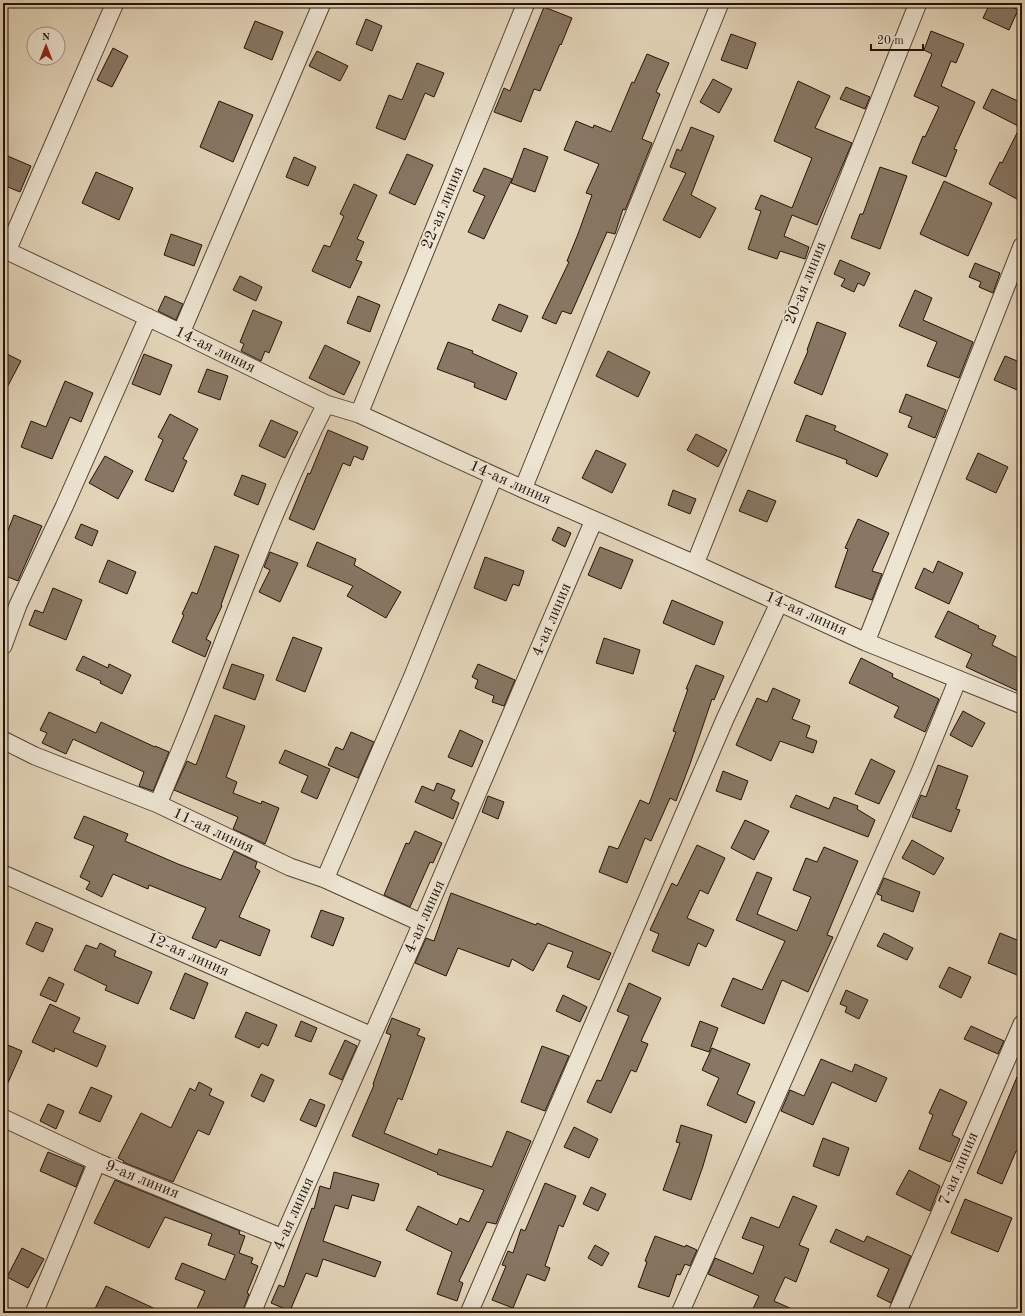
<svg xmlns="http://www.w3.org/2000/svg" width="1025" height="1316" font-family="'Old Standard TT',serif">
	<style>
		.building { fill: #877764; stroke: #241208 }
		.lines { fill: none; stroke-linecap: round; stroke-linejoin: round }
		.minor-casing { stroke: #544334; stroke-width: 19 }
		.minor { stroke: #ede4d2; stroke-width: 17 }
		.labels { text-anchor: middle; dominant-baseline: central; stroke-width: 4; stroke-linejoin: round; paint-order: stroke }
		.street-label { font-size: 16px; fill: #241208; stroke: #ede4d2 }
	</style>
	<rect width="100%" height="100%" fill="#e3d5b9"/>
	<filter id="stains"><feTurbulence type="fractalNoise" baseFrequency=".005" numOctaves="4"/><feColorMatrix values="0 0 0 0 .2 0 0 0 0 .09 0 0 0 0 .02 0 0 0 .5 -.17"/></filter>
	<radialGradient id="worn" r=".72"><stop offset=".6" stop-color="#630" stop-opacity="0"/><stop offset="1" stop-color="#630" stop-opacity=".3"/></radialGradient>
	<path class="building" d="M990 3H1003L1018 10 1009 30 983 18Z
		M544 7 572 18 561 45 560 44 540 91 534 89 521 122 494 112 504 88 510 91Z
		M366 19 382 26 372 51 356 44Z
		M255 21 283 32 272 60 244 48Z
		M931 31 964 44 956 63 951 61 941 86 975 102 954 149 957 150 946 177 912 163 923 136 925 137 939 107 914 96 932 54 924 50Z
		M731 34 756 43 747 69 721 60Z
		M113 48 128 56 112 87 97 80Z
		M317 51 348 66 340 81 309 66Z
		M647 54 669 63 656 92 660 94 642 139 652 143 628 203 625 210 623 209 615 234 607 232 571 314 562 311 556 324 542 318 569 262 567 261 578 234 592 195 586 193 599 164 564 150 576 121 593 128 594 125 611 132 632 82 634 83Z
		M417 63 444 73 434 97 425 93 405 140 376 128 389 95 402 100Z
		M713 79 732 89 719 113 700 102Z
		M798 81 830 96 815 128 852 143 817 225 792 215 784 236 809 247 805 259 780 251 777 259 748 249 761 211 755 209 761 195 792 208 812 158 774 141Z
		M846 87 870 97 865 109 840 99Z
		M992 89 1022 103V191L1017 199 989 184 1000 162 1002 163 1020 127 983 108Z
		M219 101 253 115 233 162 200 147Z
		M691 127 714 136 691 195 716 208 700 238 663 220 686 173 670 167 677 149 681 151Z
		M524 148 548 157 535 192 511 183Z
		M3 154 31 166 20 192 3 185Z
		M407 154 433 165 415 205 389 193Z
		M294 157 316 167 308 186 286 177Z
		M880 167 907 176 880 249 851 238 860 214H863Z
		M484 168 512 179 484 239 468 232 485 196 473 191Z
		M96 172 133 188 119 220 82 203Z
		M944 181 992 203 968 256 920 234Z
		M354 184 377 195 357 239 364 242 356 260 362 262 350 288 312 271 324 245 330 247 344 216 340 214Z
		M171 234 202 245 194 266 164 255Z
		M840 260 870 273 864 286 858 283 854 292 841 286 845 279 834 274Z
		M975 263 1000 273 993 293 979 287 981 282 969 277Z
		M240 276 262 287 256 301 233 290Z
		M915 290 932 298 923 320 973 342 959 378 927 366 937 342 899 326Z
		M165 296 183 304 176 320 158 311Z
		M358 296 380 305 370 332 347 323Z
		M499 304 528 316 521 332 492 320Z
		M253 310 282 322 269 353 265 351 261 361 241 351 244 344 240 342Z
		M817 322 846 333 822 395 794 383 808 351 807 350Z
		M448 342 473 351 472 353 517 373 506 400 474 387 475 383 437 369Z
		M325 345 360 362 344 395 309 378Z
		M608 351 650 372 638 397 596 376Z
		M3 352 21 361 3 395Z
		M144 354 172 365 160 395 132 384Z
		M1005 356 1022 363V392L994 380Z
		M207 369 228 376 220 400 198 392Z
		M65 381 93 393 81 422 70 417 52 459 21 447 31 421 46 427Z
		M906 394 946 410 935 438 908 427 912 417 899 412Z
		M170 414 198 429 183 459 187 461 173 492 145 480 163 440 158 437Z
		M806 415 836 426 834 430 888 454 877 477 846 463 847 460 796 441Z
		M271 420 298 432 285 458 259 446Z
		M328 430 368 447 363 460 354 456 350 466 343 463 314 530 289 519 308 473 310 474Z
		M696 434 727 450 718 467 687 450Z
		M596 450 626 464 612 493 582 478Z
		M978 453 1008 467 996 493 966 479Z
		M105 456 133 471 118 499 89 483Z
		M242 475 266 484 258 505 234 495Z
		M673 490 696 499 690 514 668 505Z
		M748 490 776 501 767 522 739 511Z
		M14 515 42 526 18 581 3 575V543Z
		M858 519 889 533 872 571 882 574 872 600 835 587 848 549 845 548Z
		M81 524 98 531 92 546 75 538Z
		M558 527 571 533 565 547 552 540Z
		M317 542 356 559 354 565 401 592 386 618 347 596 353 586 307 566Z
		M215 546 239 555 221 605 222 606 206 639 211 642 205 657 172 642 184 615 182 614 192 592 197 594Z
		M600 547 633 560 621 589 588 575Z
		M270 552 298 563 280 602 259 592 270 570 264 567Z
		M485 557 524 571 519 586 513 584 506 601 474 588Z
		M108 560 136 572 127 594 99 582Z
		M938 561 963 573 949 604 915 588 924 568 933 573Z
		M53 588 82 600 66 640 29 625 35 610 43 613Z
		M672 600 723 622 714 645 663 623Z
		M948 611 979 626 978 628 996 636 992 645 1022 660V693L966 667 972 654 935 637Z
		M293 637 322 648 305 692 276 680Z
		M604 638 640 650 633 674 596 663Z
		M83 656 108 668 109 664 131 675 122 694 100 683 101 681 76 670Z
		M861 658 893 674 892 677 939 699 925 732 894 717 899 707 849 683Z
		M232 664 264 675 255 700 223 688Z
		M478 664 515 680 504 706 492 702 494 696 475 688 478 680 472 677Z
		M696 665 724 676 714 700 712 699 690 764 676 801 670 798 651 841 645 838 627 883 599 872 609 846 618 849 640 800 649 804 676 732 673 731 688 689H686Z
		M773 688 800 700 792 719 810 726 806 737 817 741 813 753 780 741 771 761 736 745 757 698 767 702Z
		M963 711 985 723 972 747 950 735Z
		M49 712 96 733 101 722 155 747V746L169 752 153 791 139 786 144 772 73 739 66 754 42 743 47 733 40 730Z
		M215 715 245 726 226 777 237 782 233 793 261 804 262 801 279 808 265 844 233 829 238 817 174 790 187 761 196 765Z
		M460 730 483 741 472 767 448 757Z
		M351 732 374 742 358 778 328 765 336 747 343 750Z
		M285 750 330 769 317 799 301 792 308 776 279 763Z
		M871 759 895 771 879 804 855 794Z
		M938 765 968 776 956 809 960 810 951 832 912 817 921 795 926 797Z
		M723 771 748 781 741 800 716 791Z
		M437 783 455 790 451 799 459 803 453 819 415 802 422 786 434 791Z
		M796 795 829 809 834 797 858 806 857 809 875 820 868 837 790 807Z
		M488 796 504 802 498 819 482 812Z
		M84 816 128 834 125 841 178 864 221 880 234 851 257 862 255 868 260 871 239 917 270 930 260 956 220 940 216 948 192 938 206 908 149 885 148 889 113 874 102 897 86 889 90 882 80 877 94 846 74 838Z
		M745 820 769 831 754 860 731 848Z
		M415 831 442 843 433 863 430 862 410 907 384 895 406 843 409 844Z
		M912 840 944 858 934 875 902 858Z
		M697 845 725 858 708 894 700 890 687 918 714 930 706 947 698 943 689 966 652 951 659 934 650 930 672 883 677 886Z
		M824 847 858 861 827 935 833 937 808 992 782 980 764 1024 721 1006 733 978 762 990 785 941 736 920 757 872 772 878 757 914 797 931 811 897 793 890 806 858 817 862Z
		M884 878 920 892 913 912 881 900 882 896 877 894Z
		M451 893 536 925 537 923 611 953 599 980 567 967 573 952 548 943 533 971 512 959 509 967 458 948 446 976 415 963 426 938 434 941Z
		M321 910 344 918 333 946 311 937Z
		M36 922 53 929 43 952 26 944Z
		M884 933 913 948 907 960 877 946Z
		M1000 933 1022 942V977L988 963Z
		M100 943 116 951 114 956 152 972 138 1004 105 990 107 986 74 970 86 945 97 949Z
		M949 967 971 977 961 998 939 987Z
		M185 973 208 983 194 1019 170 1009Z
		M49 977 64 984 56 1002 40 995Z
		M629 983 661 998 641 1041 648 1044 636 1072 631 1070 611 1113 587 1102 597 1080 601 1081 629 1016 617 1011Z
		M846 990 868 1000 859 1019 845 1012 847 1007 840 1004Z
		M563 995 587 1007 580 1022 556 1011Z
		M50 1004 80 1018 73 1032 106 1046 97 1067 55 1048 54 1052 32 1042Z
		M246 1012 277 1025 268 1046 262 1043 259 1048 235 1037Z
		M392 1018 420 1029 417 1035 425 1038 402 1100 398 1098 384 1133 437 1155 439 1149 492 1167 507 1131 531 1141 496 1224 487 1222 459 1281 463 1283 457 1301 437 1294 452 1252 406 1230 418 1206 457 1225 460 1218 469 1222 484 1190 437 1174 438 1173 352 1136 374 1085 373 1084 391 1035 386 1033Z
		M301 1021 317 1028 311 1042 295 1036Z
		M700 1021 718 1028 709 1052 691 1046Z
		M971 1026 1004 1041 998 1054 964 1039Z
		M345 1040 357 1046 342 1080 329 1074Z
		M3 1043 22 1051 3 1094Z
		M542 1046 569 1056 545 1111 521 1102Z
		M712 1048 750 1064 737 1094 755 1102 746 1123 707 1105 719 1078 702 1070Z
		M821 1059 852 1072 855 1064 887 1078 876 1102 832 1082 813 1125 781 1111 790 1090 804 1096Z
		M1022 1065V1153L1016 1151 1002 1184 977 1173Z
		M261 1074 274 1080 264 1102 251 1096Z
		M199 1082 212 1089 209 1095 224 1102 209 1135 198 1130 173 1182 123 1162 124 1161 118 1158 141 1113 171 1128 190 1088 195 1091Z
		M91 1087 112 1096 100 1122 79 1113Z
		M940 1089 967 1102 952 1135 960 1139 950 1162 919 1149 933 1115 929 1113Z
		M310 1099 325 1105 316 1127 300 1120Z
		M48 1104 64 1111 56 1129 40 1121Z
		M681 1125 712 1135 703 1166 691 1200 663 1190 680 1143 676 1142Z
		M574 1127 598 1139 589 1158 564 1147Z
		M823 1138 849 1148 839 1176 813 1166Z
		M48 1152 84 1167 76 1187 40 1171Z
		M909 1170 940 1186 930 1211 896 1194Z
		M334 1172 379 1184 374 1201 352 1195 348 1209 335 1205 323 1241 381 1262 375 1277 323 1259 317 1277 306 1273 290 1311 271 1303 279 1285 284 1287 312 1208 314 1209 320 1186 330 1189Z
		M115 1180 240 1231 239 1234 245 1236 239 1253 253 1258 251 1263 258 1266 247 1293 249 1294 242 1313H195L205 1291 175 1279 182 1263 225 1280 235 1255 208 1245 212 1234 165 1217 149 1248 94 1223Z
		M545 1183 576 1196 563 1227 559 1225 545 1266 550 1268 545 1281 527 1274 513 1308 492 1300 506 1266 502 1265 508 1251 513 1253 521 1229 525 1231Z
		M591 1187 606 1194 598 1211 583 1204Z
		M793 1196 817 1206 799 1245 809 1249 796 1282 785 1277 774 1301 801 1313H751L759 1296 708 1274 715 1258 753 1274 764 1246 742 1238 751 1217 779 1228Z
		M965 1199 1012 1218 998 1252 951 1233Z
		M836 1229 864 1242 867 1236 911 1256 891 1303 877 1296 889 1269 830 1242Z
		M655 1236 685 1247 686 1245 697 1250 690 1266 685 1264 680 1275 677 1274 669 1297 638 1287 647 1262 645 1261Z
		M595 1245 609 1253 602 1266 588 1258Z
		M22 1248 44 1259 28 1288 7 1277Z
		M106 1286 164 1313H93Z"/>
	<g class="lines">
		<defs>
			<path id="minor" d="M3 249 181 333 326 404 359 414 523 489 695 564 866 642 1022 705
				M3 253 7 251 115 3
				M181 333 322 3
				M359 414 526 3
				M523 489 720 3
				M695 564 918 3
				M866 642 1022 246
				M3 646 18 605 64 507 148 317
				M3 740 35 756 158 804 290 867 325 879 422 923
				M158 804C170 775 182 747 194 717 236 612 274 505 326 404
				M3 874 372 1036
				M325 879 412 678 494 476
				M3 1118 97 1162 283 1238
				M34 1313 97 1162
				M252 1313 283 1238 422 923 594 520
				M469 1313 725 719 779 603
				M680 1313 920 772 958 679
				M897 1313 1022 1024"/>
		</defs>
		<use href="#minor" class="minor-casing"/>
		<use href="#minor" class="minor"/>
	</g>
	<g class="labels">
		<g class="street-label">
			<text transform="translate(443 208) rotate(-68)">22-ая линия</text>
			<text transform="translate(806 283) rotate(-68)">20-ая линия</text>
			<text transform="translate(215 350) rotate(26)">14-ая линия</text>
			<text transform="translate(510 483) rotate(24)">14-ая линия</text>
			<text transform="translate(806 614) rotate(24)">14-ая линия</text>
			<text transform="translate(552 620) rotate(-67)">4-ая линия</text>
			<text transform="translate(213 831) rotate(25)">11-ая линия</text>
			<text transform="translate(425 917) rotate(-66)">4-ая линия</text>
			<text transform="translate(188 955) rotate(24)">12-ая линия</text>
			<text transform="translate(959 1169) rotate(-67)">7-ая линия</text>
			<text transform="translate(142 1180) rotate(22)">9-ая линия</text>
			<text transform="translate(294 1214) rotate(-66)">4-ая линия</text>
		</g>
	</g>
	<rect width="1025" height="1316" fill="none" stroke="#e3d5b9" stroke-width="16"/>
	<rect x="4" y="4" width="1017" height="1308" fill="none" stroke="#241208" stroke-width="2"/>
	<rect x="8" y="8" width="1009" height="1300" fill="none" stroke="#241208"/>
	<g transform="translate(46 46)"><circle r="19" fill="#ede4d2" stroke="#9d9081"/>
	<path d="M0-3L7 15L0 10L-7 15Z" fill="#8f2418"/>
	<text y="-6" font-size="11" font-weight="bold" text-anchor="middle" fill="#241208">N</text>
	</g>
	<path d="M871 44v6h52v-6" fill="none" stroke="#241208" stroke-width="2"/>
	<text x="877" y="44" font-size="12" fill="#241208" stroke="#ede4d2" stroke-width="3" paint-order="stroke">20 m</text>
	<rect width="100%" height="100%" filter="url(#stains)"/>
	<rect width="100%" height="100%" fill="url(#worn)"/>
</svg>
